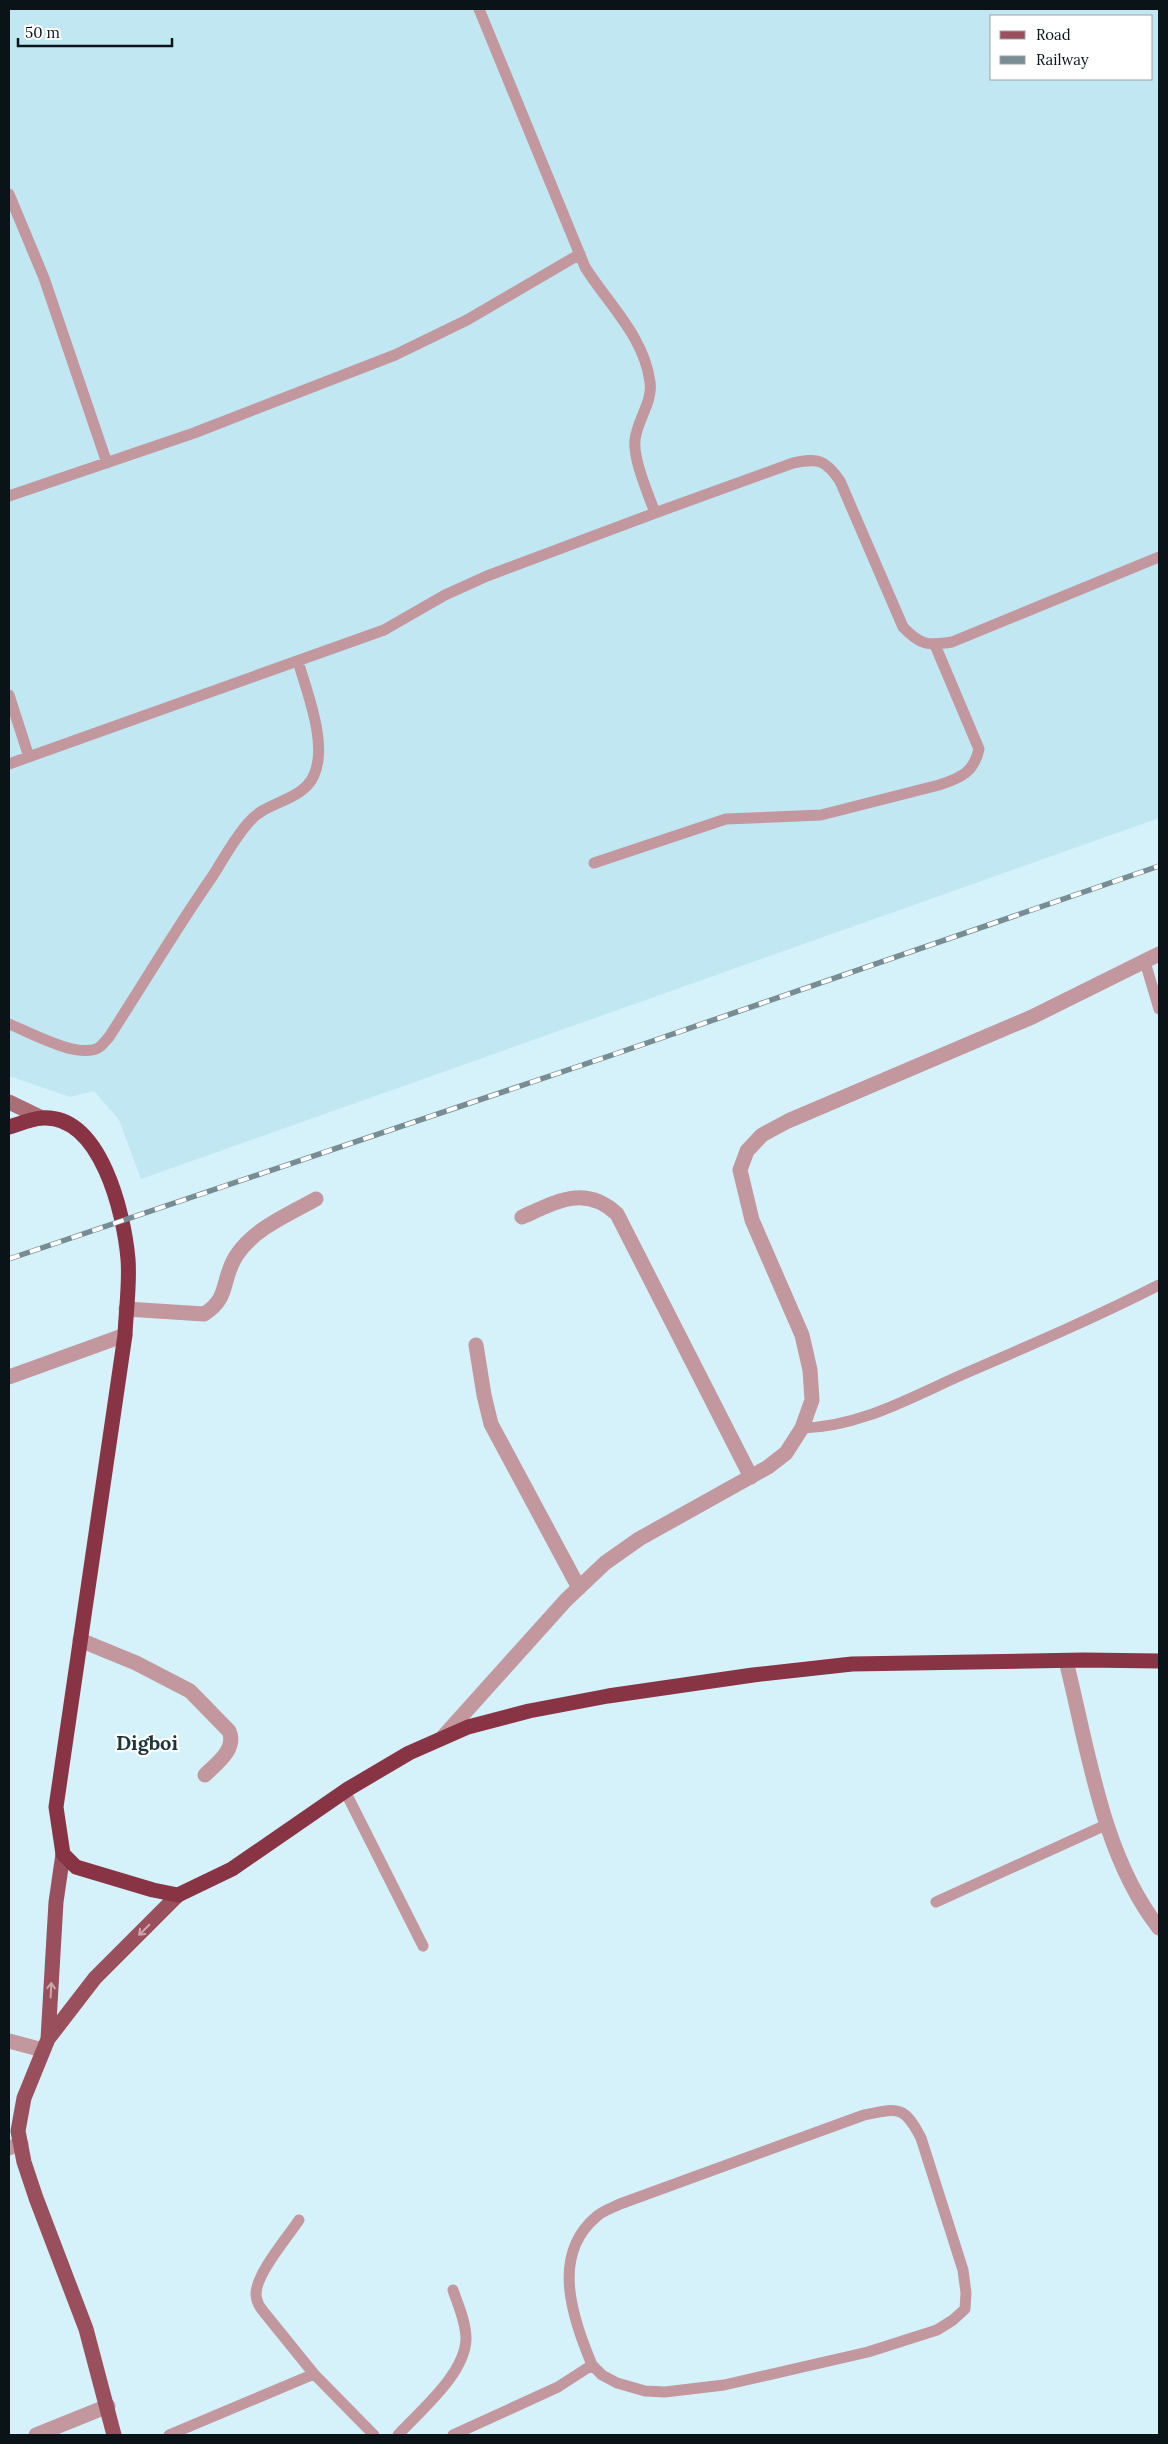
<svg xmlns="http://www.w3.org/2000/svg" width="1168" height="2444" font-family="Lora,serif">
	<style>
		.built { fill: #c1e7f3; fill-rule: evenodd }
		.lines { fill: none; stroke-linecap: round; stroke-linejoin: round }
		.lane { stroke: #c2979d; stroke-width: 11 }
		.street { stroke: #c2979d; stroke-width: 15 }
		.secondary { stroke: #ab6e77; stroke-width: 15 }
		.primary { stroke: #994f5c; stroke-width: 15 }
		.highway { stroke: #883445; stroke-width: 15 }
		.rail-casing { stroke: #788c93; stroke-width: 5.5 }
		.rail { stroke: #fff; stroke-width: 4; stroke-dasharray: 11; stroke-linecap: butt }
		.oneway { stroke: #cca7ae }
		.labels { text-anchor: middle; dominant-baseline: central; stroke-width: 4.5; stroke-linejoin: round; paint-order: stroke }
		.district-label { font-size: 20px; font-weight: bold; fill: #1c353c; stroke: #fff }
	</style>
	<rect width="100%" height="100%" fill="#d5f2fb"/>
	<path class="built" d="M9 9H1159V818L141 1179 119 1120 94 1091 70 1097 9 1076ZM992 16H1152V79H992Z"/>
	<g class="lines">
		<path class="lane" d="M479 9 585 267C608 304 644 336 650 382 653 402 637 420 635 440 633 460 648 493 655 513L793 463C818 458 825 459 840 481L903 627C920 645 928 646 952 642L1159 557
			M9 194 44 278 107 463
			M9 496 194 433 395 355 467 320 580 254
			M9 695 29 757
			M9 764 384 630 445 595 487 576 655 513
			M594 863 726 819 821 815 939 785C961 778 974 772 979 749L935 645
			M1145 962 1159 1009
			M9 1024C29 1032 77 1059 98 1048 102 1046 106 1040 109 1037 144 983 177 927 214 874 225 856 236 836 250 821 267 801 303 801 314 775 328 744 307 693 298 661
			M802 1428C861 1427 913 1396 966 1373 1031 1345 1096 1317 1159 1285
			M345 1791 423 1946
			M936 1902 1108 1824
			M299 2220C287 2238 256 2274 256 2294 256 2300 259 2306 263 2311L314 2374
			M169 2435 314 2374 374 2435
			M398 2435C421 2410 465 2374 466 2339 466 2322 458 2305 453 2290
			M453 2435 558 2387 592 2365 602 2375 617 2383 645 2391 665 2392 724 2385 868 2352 937 2330 953 2320 965 2309 966 2293 963 2270 921 2138C904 2105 898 2108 864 2115L620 2204C612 2208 602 2211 596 2217 550 2256 573 2318 592 2365"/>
		<path class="street" d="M522 1217C556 1202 585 1184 617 1214L751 1477
			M126 1309 204 1314C230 1298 221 1280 236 1256 253 1229 289 1214 316 1199
			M476 1345 484 1395 491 1424 579 1588
			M9 1377 125 1335
			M80 1640 136 1663 190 1691 229 1731C237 1749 217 1763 205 1775
			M1066 1661C1088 1748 1102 1856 1159 1928
			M442 1738 566 1600 605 1563 639 1539 768 1467 786 1453 802 1428 812 1400 810 1370 802 1335 752 1220 740 1170 747 1151 762 1135 788 1121 1032 1017 1159 954
			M9 2041 43 2050
			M9 2148 21 2144
			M36 2435 108 2406"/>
		<path class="secondary" d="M9 1102 42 1118"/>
		<path class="primary" d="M48 2039 56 1902 63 1854
			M114 2435 86 2329 36 2198 24 2162 18 2131 24 2098 48 2039 95 1978 178 1895"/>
		<path class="highway" d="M9 1127C19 1124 31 1119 42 1118 101 1114 124 1214 128 1259 130 1283 126 1310 125 1335L56 1807 63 1854 76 1867 153 1890 178 1895 232 1869 348 1789 409 1753 468 1727 529 1711 608 1696 753 1675 852 1664 1084 1660 1159 1661"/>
		<defs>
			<path id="rail" d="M9 1259 615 1054 1159 866"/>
		</defs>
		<use href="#rail" class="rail-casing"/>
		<use href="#rail" class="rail"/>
	</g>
	<defs><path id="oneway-shaft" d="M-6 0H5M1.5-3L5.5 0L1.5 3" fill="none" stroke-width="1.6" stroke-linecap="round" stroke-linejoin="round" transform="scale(1.25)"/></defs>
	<g class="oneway">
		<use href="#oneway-shaft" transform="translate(144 1930) rotate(135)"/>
		<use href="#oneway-shaft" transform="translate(51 1990) rotate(-87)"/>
	</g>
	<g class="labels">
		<g class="district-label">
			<text x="147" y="1742">Digboi</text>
		</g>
	</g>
	<rect width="1168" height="2444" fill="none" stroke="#0a1418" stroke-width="20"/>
	<rect x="990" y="15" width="162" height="65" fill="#ffffff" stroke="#9da1a3"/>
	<rect x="1000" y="31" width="25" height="8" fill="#994f5c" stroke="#9da1a3"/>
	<text x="1036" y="40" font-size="15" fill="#0a1418">Road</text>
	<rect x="1000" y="56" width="25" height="8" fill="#788c93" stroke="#9da1a3"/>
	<text x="1036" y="65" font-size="15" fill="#0a1418">Railway</text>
	<path d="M18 38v8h154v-8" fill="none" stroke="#0a1418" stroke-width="2.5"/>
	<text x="25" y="38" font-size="15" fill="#0a1418" stroke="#ffffff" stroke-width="4" paint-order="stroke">50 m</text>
</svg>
